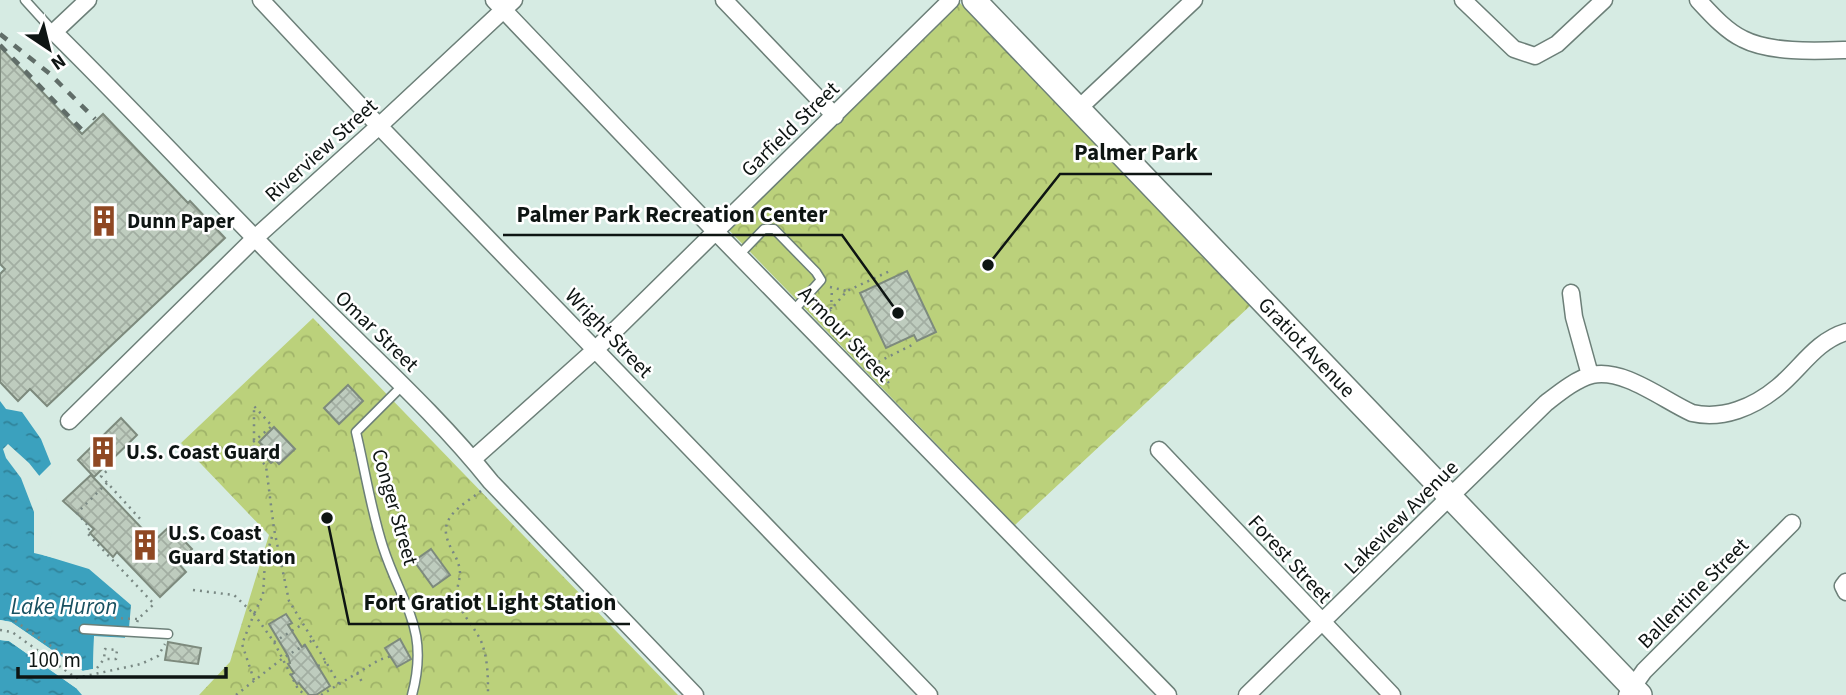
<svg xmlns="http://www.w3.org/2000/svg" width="1846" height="695" font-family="'Source Sans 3',sans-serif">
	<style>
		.park { fill: url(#park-crowns) }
		.water { fill: url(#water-ripples) }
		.pier { fill: #d6ebe3 }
		.building { fill: url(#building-cross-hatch); stroke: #7d8a7d; stroke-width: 2 }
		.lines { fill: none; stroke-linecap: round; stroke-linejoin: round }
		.lane-casing { stroke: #6c7f78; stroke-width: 11 }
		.street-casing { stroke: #6c7f78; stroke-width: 19 }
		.secondary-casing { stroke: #6c7f78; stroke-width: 26 }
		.path { stroke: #798883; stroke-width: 2.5; stroke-dasharray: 2 5; stroke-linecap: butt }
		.lane { stroke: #fff; stroke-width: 8 }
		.street { stroke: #fff; stroke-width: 16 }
		.secondary { stroke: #fff; stroke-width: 23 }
		.rail { stroke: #606d68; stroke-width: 4.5; stroke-dasharray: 9 9; stroke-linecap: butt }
		.labels { text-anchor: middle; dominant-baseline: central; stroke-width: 5; stroke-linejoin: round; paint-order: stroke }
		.street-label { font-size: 21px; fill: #0e1513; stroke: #fff }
		.poi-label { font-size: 21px; font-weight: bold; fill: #0e1513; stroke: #fff; text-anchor: start }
		.water-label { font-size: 23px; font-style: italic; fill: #185161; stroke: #fff }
		.leader { fill: none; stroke: #0e1513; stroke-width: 2.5 }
		.callout-dot { fill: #0e1513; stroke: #fff; stroke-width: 2.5 }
		.callout-label { font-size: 23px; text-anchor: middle; font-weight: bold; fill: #0e1513; stroke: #fff; stroke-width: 5; stroke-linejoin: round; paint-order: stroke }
	</style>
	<defs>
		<pattern id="park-crowns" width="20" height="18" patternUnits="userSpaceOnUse" patternTransform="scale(1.75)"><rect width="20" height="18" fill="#bbd17b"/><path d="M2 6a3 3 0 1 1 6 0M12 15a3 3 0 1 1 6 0" fill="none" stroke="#a0b369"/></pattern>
		<pattern id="water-ripples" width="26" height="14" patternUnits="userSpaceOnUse" patternTransform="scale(1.75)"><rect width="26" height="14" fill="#3ba1be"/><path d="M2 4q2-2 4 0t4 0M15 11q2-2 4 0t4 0" fill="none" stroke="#308299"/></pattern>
		<pattern id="building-cross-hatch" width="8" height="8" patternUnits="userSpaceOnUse" patternTransform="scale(1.75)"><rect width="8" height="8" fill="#beccbe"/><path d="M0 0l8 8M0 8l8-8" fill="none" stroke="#a2aea2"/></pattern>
	</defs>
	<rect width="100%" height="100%" fill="#d6ebe3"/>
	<path class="park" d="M959 2 1251 305 1015 525 724 225Z
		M313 318 678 695H199L230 662 269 535 181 443Z"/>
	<path class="water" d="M0 401 6 409 22 412 41 439 51 464 37 478 43 555 89 569 131 605 129 628H126L125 638 94 637 93 669 82 671 11 622 0 620Z
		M0 640 9 641 76 688 82 695H0Z"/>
	<path class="pier" d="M8 444 29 463 41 478 45 490 52 531 47 552 55 555V558L34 553V512L21 478 6 458 3 449Z
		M0 620 11 622 83 671 93 669 94 636 128 638 125 641 97 640 96 671 82 675 9 625 0 624Z
		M0 636 11 638 80 687 76 688 9 641 0 640Z"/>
	<path class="building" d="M0 47 82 134 103 114 188 203 190 201 225 238 47 406 30 389 18 401 0 382V274L5 269 0 264Z
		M907 271 936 332 917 341 914 335 886 348 860 293Z
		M348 385 363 401 339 424 324 408Z
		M121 418 137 435 94 477 78 460Z
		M274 427 295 449 279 464 275 460 271 463 258 449 262 445 259 442Z
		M91 475 154 541 170 526 192 549 178 563 186 572 160 597 117 552 113 557 90 533 94 529 63 501Z
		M431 549 450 575 433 587 414 561Z
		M286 614 292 623 288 625 302 647 305 645 330 686 316 695H309L299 683 297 684 291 675 294 673 288 664 290 663 288 656 269 624Z
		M400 639 411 659 397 667 385 648Z
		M168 642 201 648 198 664 165 660Z"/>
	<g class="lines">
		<defs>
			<path id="lane" d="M25 0 54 32
				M739 255 764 229H774L816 272 821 280 793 311
				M403 385 356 432C365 470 371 510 383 547 402 606 430 628 412 695
				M84 629 168 634"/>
			<path id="street" d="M88 0 54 32C140 117 222 206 307 291 369 354 436 413 491 482L695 695
				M261 0 379 126 929 695
				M494 0 715 231 1168 695
				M724 0 835 116
				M1463 0 1514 49 1535 56 1557 44 1604 0
				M1698 0C1711 14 1726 31 1743 39 1770 53 1816 51 1846 50
				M1078 109 1194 0
				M1571 293 1574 317 1590 375
				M69 421 255 238 379 126 514 0
				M1159 450 1392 695
				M473 459 596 349 951 0
				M1846 582 1843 586 1846 592
				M1247 695 1546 403C1559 393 1576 379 1592 375 1624 368 1663 400 1692 413 1723 420 1754 407 1778 387 1801 368 1816 341 1846 332
				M1627 695 1644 671 1792 523"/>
			<g id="secondary">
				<path id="s1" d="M974 0 1640 695"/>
			</g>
		</defs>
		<use href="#lane" class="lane-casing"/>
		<use href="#street" class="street-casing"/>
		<use href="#secondary" class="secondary-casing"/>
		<path class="path" d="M830 287 847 291
			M831 309 832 289
			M872 365 912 345
			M889 383 826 315 847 291 892 270
			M105 466 108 470 101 476 142 521
			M107 483 77 513 90 528 87 531 88 534 154 604 138 619 137 623
			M481 491C465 504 438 516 448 541 451 550 457 557 459 566 463 579 453 591 458 603 464 617 475 628 481 641 488 658 488 677 488 695
			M193 590 234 595 254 614 263 595 265 561 273 533
			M114 618 138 619
			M15 621 74 662 72 664
			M0 630 12 632 76 678 141 664 158 656 165 644
			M313 640 339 684
			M274 642 303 624
			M318 666 326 662
			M97 668 104 659 105 649 117 650 116 659H104
			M357 673 362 682
			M254 680 242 644 254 614 274 642 298 689 305 695
			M236 695 283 658 313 640 289 601 274 529 266 466 254 453V406L272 426 253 442
			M321 695 379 660 391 656"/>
		<use href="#lane" class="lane"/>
		<use href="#street" class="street"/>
		<use href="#secondary" class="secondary"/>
		<path class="rail" d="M0 34 50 74 95 119
			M0 45 83 131"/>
	</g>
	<defs>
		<symbol id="building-bare" viewBox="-9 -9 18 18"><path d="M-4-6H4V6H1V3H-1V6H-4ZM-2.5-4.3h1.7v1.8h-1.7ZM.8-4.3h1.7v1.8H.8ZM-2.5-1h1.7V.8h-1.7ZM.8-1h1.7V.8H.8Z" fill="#8f4823" stroke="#fff" stroke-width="2.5" paint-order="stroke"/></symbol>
	</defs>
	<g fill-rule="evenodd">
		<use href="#building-bare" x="82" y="199" width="44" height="44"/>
		<use href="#building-bare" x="81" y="430" width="44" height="44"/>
		<use href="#building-bare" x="123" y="523" width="44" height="44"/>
	</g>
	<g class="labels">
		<g class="street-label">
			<text transform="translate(790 129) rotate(-44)">Garfield Street</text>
			<text transform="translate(321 150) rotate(-42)">Riverview Street</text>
			<text transform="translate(377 331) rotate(44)">Omar Street</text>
			<text transform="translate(609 333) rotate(46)">Wright Street</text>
			<text transform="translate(845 334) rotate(46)">Armour Street</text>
			<text stroke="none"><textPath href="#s1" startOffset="481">Gratiot Avenue</textPath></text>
			<text transform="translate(395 507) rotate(74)">Conger Street</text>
			<text transform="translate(1401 517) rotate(-45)">Lakeview Avenue</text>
			<text transform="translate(1290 559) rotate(47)">Forest Street</text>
			<text transform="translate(1693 593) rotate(-45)">Ballentine Street</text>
		</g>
		<g class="poi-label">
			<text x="127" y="221">Dunn Paper</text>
			<text x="126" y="452">U.S. Coast Guard</text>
			<text x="168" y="533">U.S. Coast<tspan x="168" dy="24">Guard Station</tspan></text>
		</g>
		<g class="water-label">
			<text x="64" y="606">Lake Huron</text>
		</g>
	</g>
	<path class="leader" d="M988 265L1060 174H1212M898 313L842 235H503M327 518L349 624H630"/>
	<g class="callout-dot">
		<circle cx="988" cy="265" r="7"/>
		<circle cx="898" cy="313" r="7"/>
		<circle cx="327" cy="518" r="7"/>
	</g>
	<g class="callout-label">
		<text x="1136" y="160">Palmer Park</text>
		<text x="672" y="222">Palmer Park Recreation Center</text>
		<text x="490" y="610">Fort Gratiot Light Station</text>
	</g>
	<g transform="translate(49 49) rotate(145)" stroke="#ffffff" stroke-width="5" paint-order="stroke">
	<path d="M0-5L12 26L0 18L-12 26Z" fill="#0e1513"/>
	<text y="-10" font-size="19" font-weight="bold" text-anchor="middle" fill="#0e1513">N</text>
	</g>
	<path d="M18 667v10h208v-10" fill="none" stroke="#0e1513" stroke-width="3.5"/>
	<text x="28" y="667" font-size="21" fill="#0e1513" stroke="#ffffff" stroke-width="5" paint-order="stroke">100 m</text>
</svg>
